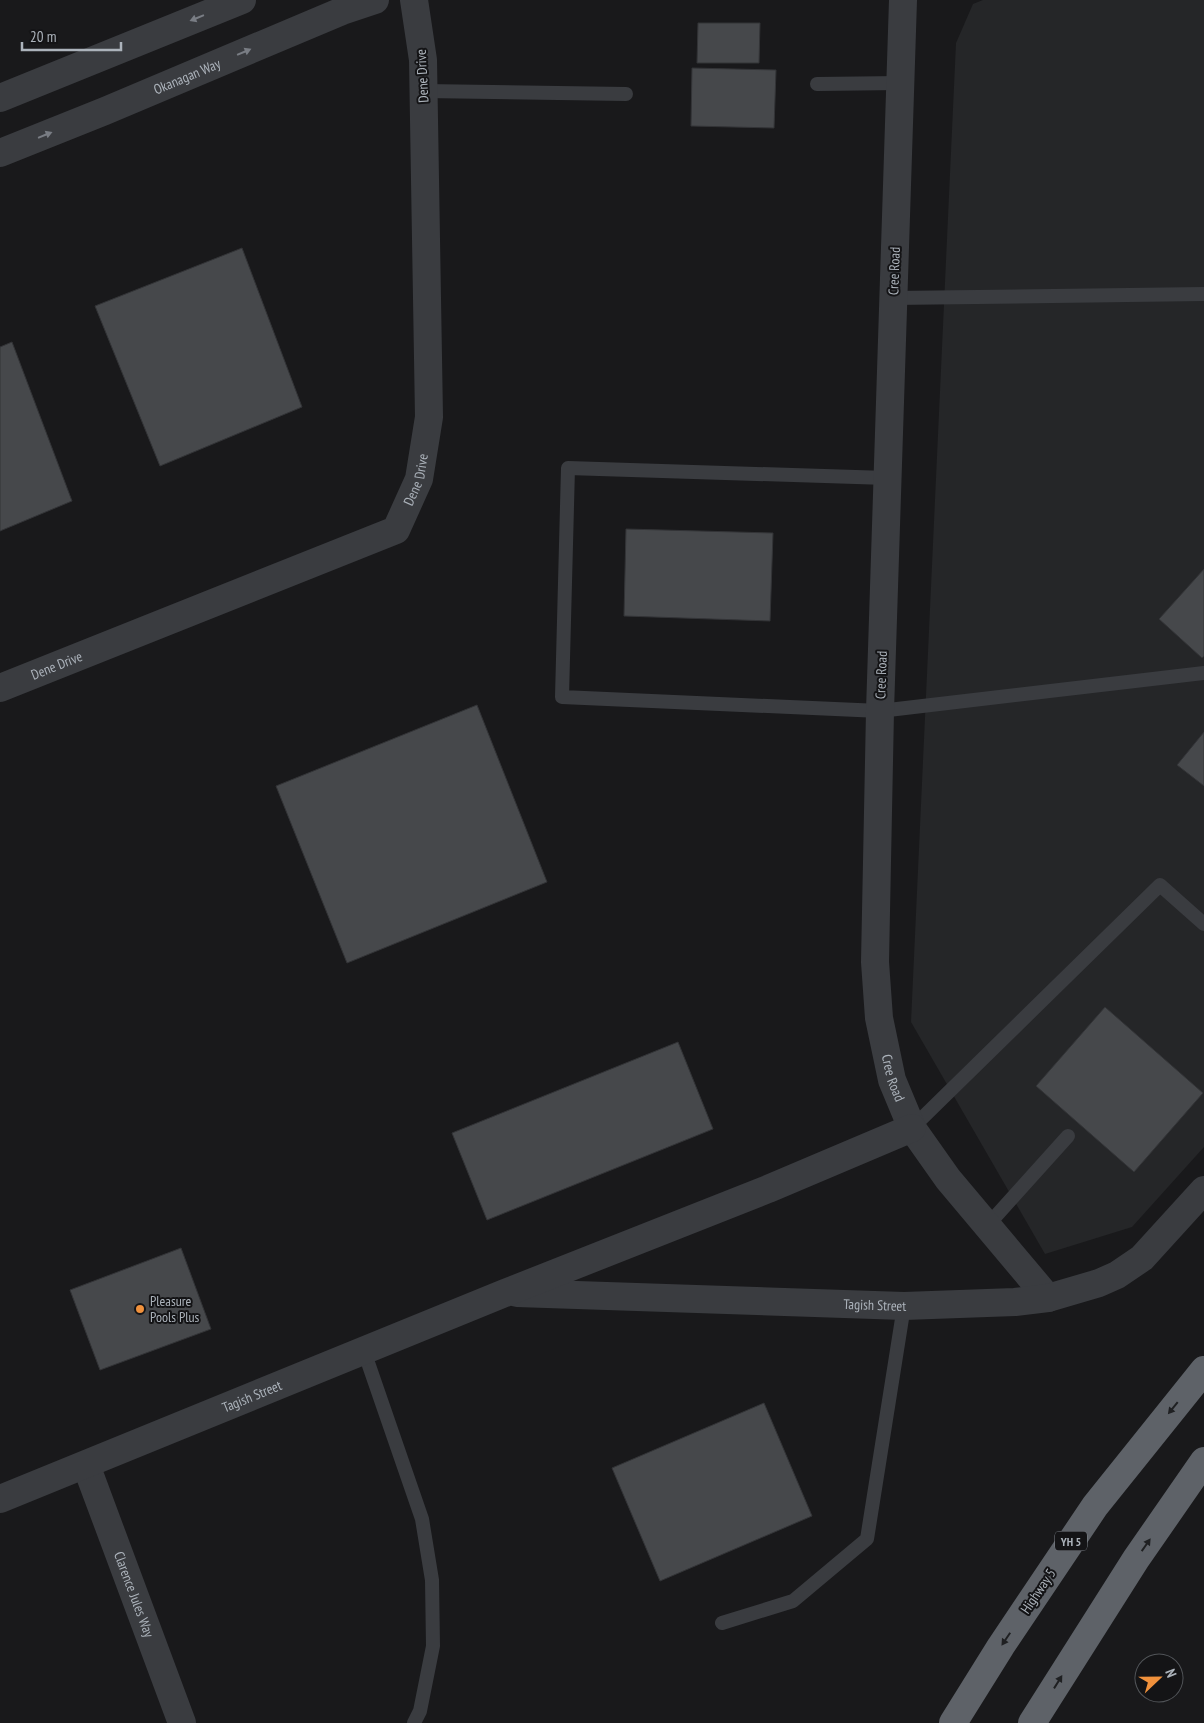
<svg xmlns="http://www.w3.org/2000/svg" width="1204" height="1723" font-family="'PT Sans Narrow',sans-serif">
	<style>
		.built { fill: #252628 }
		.building { fill: #46484b; stroke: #333437 }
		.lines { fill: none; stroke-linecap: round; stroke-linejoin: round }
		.service { stroke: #3a3c40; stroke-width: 14 }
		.minor { stroke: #3a3c40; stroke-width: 28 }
		.trunk { stroke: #5e6268; stroke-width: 28 }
		.oneway { fill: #797d84 }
		.oneway2 { fill: #1f2022 }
		.poi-dot { fill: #f0913c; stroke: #141416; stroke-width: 2 }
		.labels { text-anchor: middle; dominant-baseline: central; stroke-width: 4; stroke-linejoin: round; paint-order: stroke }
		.shield { fill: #141416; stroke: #7e838a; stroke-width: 1 }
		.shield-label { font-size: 12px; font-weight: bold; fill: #acb3bb }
		.street-label { font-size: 14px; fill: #acb3bb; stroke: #141416 }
		.poi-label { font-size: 14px; fill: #acb3bb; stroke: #141416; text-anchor: start }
	</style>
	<rect width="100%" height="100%" fill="#19191b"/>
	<path class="built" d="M983 0H1204V1147L1132 1227 1045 1254 911 1022 956 43 973 4Z"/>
	<path class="building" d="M698 23H760L759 63H697Z
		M692 68 776 70 774 128 691 126Z
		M242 248 302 407 160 466 95 306Z
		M12 342 72 501 0 531V347Z
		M626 529 773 533 770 621 624 616Z
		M1204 569V656L1202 658 1159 619Z
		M477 705 547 882 347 963 276 786Z
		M1204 732V786L1177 765Z
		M1105 1007 1203 1093 1134 1172 1036 1086Z
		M678 1042 713 1129 487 1220 452 1133Z
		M181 1248 211 1329 100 1370 70 1290Z
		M764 1403 812 1516 660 1581 612 1468Z"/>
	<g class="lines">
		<path class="service" d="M817 84 900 83
			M424 91 626 94
			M893 298 1204 294
			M887 478 568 468 562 697 880 711 1204 673
			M912 1128 1160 885 1204 924
			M987 1226 1068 1136
			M364 1351 422 1519 432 1580 433 1646 420 1711 414 1723
			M722 1623 793 1601 867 1539 904 1306"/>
		<g class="minor">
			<path id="s1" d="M903 0 880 711 875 962 879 1018 892 1080 912 1128 948 1179 1048 1298"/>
			<path d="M0 98 242 0"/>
			<path id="s2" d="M0 153 105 111 342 11 375 0"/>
			<path id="s3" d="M0 688 396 530 419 479 429 417 423 60 414 0"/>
			<path id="s4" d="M517 1293 904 1306 1015 1302 1048 1298 1099 1283 1117 1275 1142 1258 1204 1190"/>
			<path id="s5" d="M86 1465 182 1723"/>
			<path id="s6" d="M0 1499 505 1293 768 1189 912 1128"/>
		</g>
		<path class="trunk" d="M953 1723 1001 1646 1095 1506 1204 1370
			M1032 1723 1136 1559 1204 1461"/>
	</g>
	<defs><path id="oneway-solid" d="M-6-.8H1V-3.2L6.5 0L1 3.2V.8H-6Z" transform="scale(1.25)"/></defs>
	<g class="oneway">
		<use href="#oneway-solid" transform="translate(197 18) rotate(158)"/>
		<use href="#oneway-solid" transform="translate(244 52) rotate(-23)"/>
		<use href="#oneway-solid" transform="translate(45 135) rotate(-22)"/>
	</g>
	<g class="oneway2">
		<use href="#oneway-solid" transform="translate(1173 1408) rotate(129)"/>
		<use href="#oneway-solid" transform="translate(1146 1545) rotate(-55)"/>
		<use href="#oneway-solid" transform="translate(1006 1639) rotate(124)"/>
		<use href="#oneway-solid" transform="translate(1058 1682) rotate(-58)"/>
	</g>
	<circle class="poi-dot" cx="140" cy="1309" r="5"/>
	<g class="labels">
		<rect class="shield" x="1055" y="1531.5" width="32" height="19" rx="4"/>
		<g class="shield-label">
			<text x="1071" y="1541">YH 5</text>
		</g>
		<g class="street-label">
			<text stroke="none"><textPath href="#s2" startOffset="202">Okanagan Way</textPath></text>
			<text transform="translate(422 76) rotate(-93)">Dene Drive</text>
			<text transform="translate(894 271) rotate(-88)">Cree Road</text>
			<text stroke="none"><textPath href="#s3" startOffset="481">Dene Drive</textPath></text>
			<text stroke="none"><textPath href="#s3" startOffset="61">Dene Drive</textPath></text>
			<text transform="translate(881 675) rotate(-88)">Cree Road</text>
			<text stroke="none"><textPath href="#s1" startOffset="1080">Cree Road</textPath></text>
			<text stroke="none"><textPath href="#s4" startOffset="358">Tagish Street</textPath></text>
			<text stroke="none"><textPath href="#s6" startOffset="272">Tagish Street</textPath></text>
			<text transform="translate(1038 1591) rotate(-56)">Highway 5</text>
			<text stroke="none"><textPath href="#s5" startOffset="138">Clarence Jules Way</textPath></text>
		</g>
		<g class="poi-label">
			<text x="150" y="1301">Pleasure<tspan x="150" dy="16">Pools Plus</tspan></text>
		</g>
	</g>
	<g transform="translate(1159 1678) rotate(68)"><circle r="24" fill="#141416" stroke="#515458"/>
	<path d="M0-4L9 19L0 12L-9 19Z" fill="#f0913c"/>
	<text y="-8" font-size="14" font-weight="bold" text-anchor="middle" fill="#acb3bb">N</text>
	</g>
	<path d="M22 42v8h99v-8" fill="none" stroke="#acb3bb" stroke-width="2.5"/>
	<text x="30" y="42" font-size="15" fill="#acb3bb" stroke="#141416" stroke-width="4" paint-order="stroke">20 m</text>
</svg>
